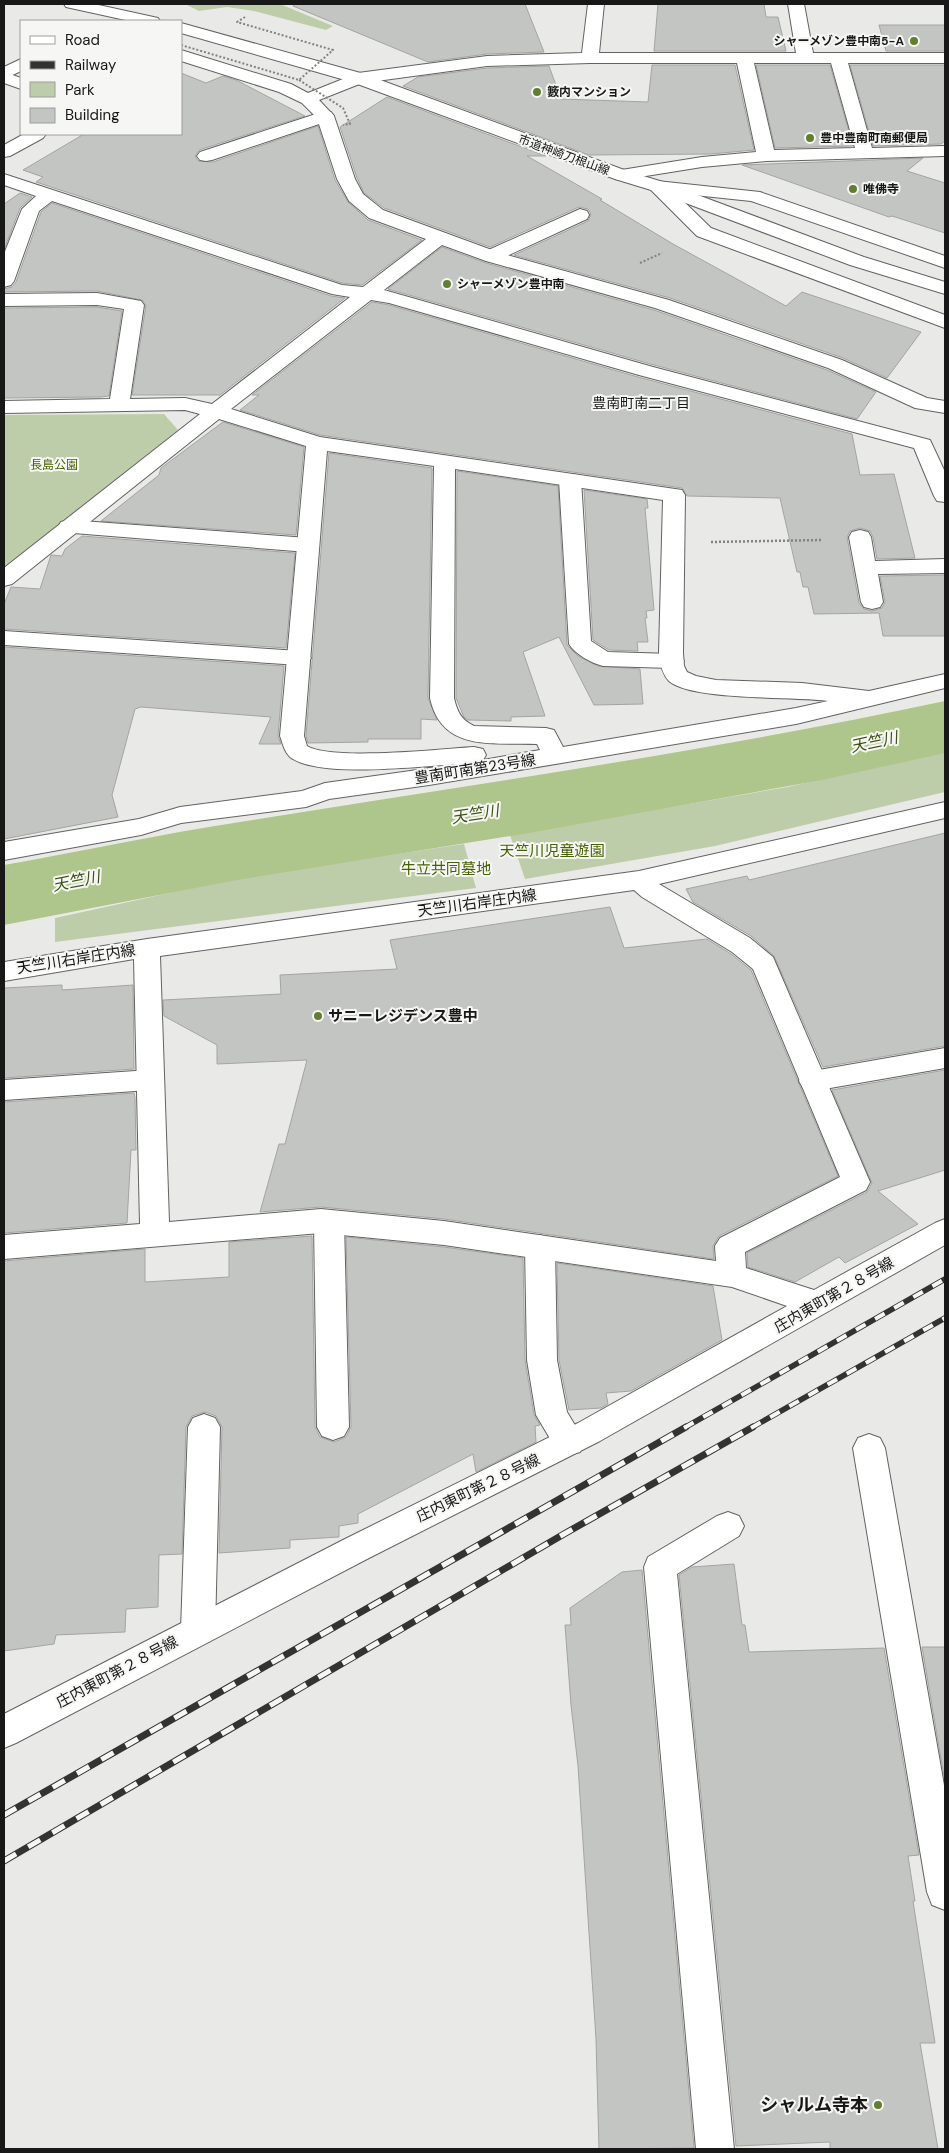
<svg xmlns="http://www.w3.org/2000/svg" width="949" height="2153" font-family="'DM Sans','Noto Sans JP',sans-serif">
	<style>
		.green { fill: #becda9 }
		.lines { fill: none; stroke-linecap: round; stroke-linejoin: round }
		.river { fill: #aec68b; fill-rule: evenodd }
		.building { fill: #c3c5c2; stroke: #a4a5a2 }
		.service-casing { stroke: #626361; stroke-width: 2 }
		.minor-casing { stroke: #626361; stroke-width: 2 }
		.tertiary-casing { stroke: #626361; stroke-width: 2 }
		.path-far1 { stroke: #818280; stroke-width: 2; stroke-dasharray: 2 2; stroke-linecap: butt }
		.path { stroke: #818280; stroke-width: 2.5; stroke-dasharray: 2 2; stroke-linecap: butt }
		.service { fill: #fff; fill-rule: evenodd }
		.minor { fill: #fff; fill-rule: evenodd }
		.tertiary { fill: #fff; fill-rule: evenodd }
		.rail-far1-casing { stroke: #323332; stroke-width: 5.5 }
		.rail-casing { stroke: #323332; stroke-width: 7 }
		.rail-far1 { stroke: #f6f7f4; stroke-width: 4; stroke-dasharray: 11; stroke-linecap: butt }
		.rail { stroke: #f6f7f4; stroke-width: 5; stroke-dasharray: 14; stroke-linecap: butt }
		.path-bridge { stroke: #818280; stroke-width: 2; stroke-dasharray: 2 2; stroke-linecap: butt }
		.poi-dot { fill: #637e32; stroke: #f6f7f4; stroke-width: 2 }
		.labels { text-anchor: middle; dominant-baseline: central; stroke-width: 4; stroke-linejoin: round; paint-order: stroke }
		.far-poi-label { font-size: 12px; font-weight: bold; fill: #171817; stroke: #f6f7f4; text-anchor: start }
		.far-street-label { font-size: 12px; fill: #171817; stroke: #f6f7f4 }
		.far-park-label { font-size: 12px; fill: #466103; stroke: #f6f7f4 }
		.far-neighbourhood-label { font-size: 14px; fill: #171817; stroke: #f6f7f4 }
		.street-label { font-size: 15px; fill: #171817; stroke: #f6f7f4 }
		.park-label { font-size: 15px; fill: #466103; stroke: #f6f7f4 }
		.poi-label { font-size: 15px; font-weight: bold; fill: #171817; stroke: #f6f7f4; text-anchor: start }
		.water-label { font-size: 16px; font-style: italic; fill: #3e5313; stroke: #f6f7f4 }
		.near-poi-label { font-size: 18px; font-weight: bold; fill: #171817; stroke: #f6f7f4; text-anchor: end }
	</style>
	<rect width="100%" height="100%" fill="#e9eae7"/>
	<path class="green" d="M185 4H280L333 26 326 30 254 11 227 7 199 11Z
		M164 414 178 430 4 568V415Z
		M945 752V792L715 846 525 879 510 835 787 787Z
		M464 844 476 888 55 942V918L238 878Z"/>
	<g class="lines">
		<path class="river" d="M945 701V753L822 780 529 833 237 880 4 925V865C83 851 161 834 240 822 476 784 712 751 945 701Z"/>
	</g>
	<path class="building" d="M294 4H525L544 52 487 54 428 62 293 6Z
		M658 4H764L766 17H778L786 51H654Z
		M879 25H945V51H886Z
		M652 65H735L754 150 711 154 589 155 403 86 418 77 487 68 549 66 561 99 648 102Z
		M756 65H830L853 146 775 148Z
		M850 65H945V141L941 144 873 146Z
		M181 73 206 83 223 76 236 80 305 116 199 150 195 156 198 161 213 162 318 126 335 180 348 202 368 220 422 240 362 285 342 283 36 182 43 177 23 170 84 134H181Z
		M387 97 546 156H527L602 199 600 200 673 244 786 306 802 292 921 332 887 378 843 358 670 298 514 255 588 221 591 214 588 209 579 207 490 247 384 208 364 193 357 178 340 127Z
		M923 158 907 171 945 183V233L892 216 889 217 742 165Z
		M20 193 32 197 20 208 4 250V204Z
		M52 203 331 296 345 298 220 395H132L146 305 142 300 97 291 4 292V289L12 287 16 282 41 212Z
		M442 247 486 263 654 310 827 370 876 392 857 419 654 365 388 289Z
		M372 302 389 305 638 377 852 434 860 475 894 474 915 558 877 559 873 537 870 531 860 528 850 531 847 537 859 603 864 609 872 611 882 608 885 602 880 576 945 575V636H883L879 613 814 614 808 587H803L800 572H797L780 498 687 496 682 488 320 435 240 410 259 395H252Z
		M97 307 122 311 109 396 101 397 4 398V308Z
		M223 422 304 447 296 535 101 521 159 475 161 468Z
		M329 453 432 468 428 698 437 720 421 719V739H368V742L308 743 306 736Z
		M457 471 558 486 567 645 578 656 598 666 640 669 643 704 594 705 559 637 523 652 545 716 511 717V721L468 720 464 717 456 698Z
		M584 490 647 499 648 508H645L654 610 646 611 647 618H645L648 642H637L638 651 609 650 593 640Z
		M82 536 295 553 286 648 4 629V604L11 587 40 589 51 555 62 556 65 549Z
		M4 647 284 666 278 736 281 744H259L271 717 141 707 135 709 112 795 118 817 4 839Z
		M945 833V1046L823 1067 774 956 751 936 693 902 686 889 747 876 749 880Z
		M610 907 624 948 707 939 731 954 751 970 838 1176 719 1236 713 1246 714 1259 444 1219 321 1207 260 1212 279 1144H285L307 1060 217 1064V1045L164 1016 163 1000 281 994 280 975 397 969 390 940Z
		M62 985V990L133 985 134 1069 4 1078V988Z
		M945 1070V1170L878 1191 918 1224 845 1263 839 1257 795 1282 748 1267 747 1253 867 1192 872 1183 832 1090Z
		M134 1093 135 1098 136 1150H131L127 1223 4 1233V1102Z
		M312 1236 315 1427 320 1437 334 1442 346 1437 351 1427 346 1237 444 1247 523 1258 525 1360 534 1415 540 1425 535 1426 536 1442 476 1472 473 1454 358 1514V1523L339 1526V1537L290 1540V1548L219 1553 222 1427 216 1416 205 1412 192 1416 186 1427 182 1554 159 1555 158 1607 126 1609 125 1632 56 1635 54 1644 4 1651V1261L145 1249V1282L229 1277V1242Z
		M557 1263 713 1286 722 1340 631 1391 606 1393 608 1404 601 1408 569 1410 559 1360Z
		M734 1564 742 1625H745L749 1652 884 1648 919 1855 908 1856 915 1901H913L935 2043H920L938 2149H830V2142L736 2146 679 1575 692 1567Z
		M642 1570 694 2148 599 2149 596 2039 578 1766 571 1705 565 1625H571L570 1608 622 1572Z
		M922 1647H945V1782Z"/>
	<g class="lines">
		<defs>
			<path id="service" d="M4 72 21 78V89L4 83Z
				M325 111 331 112 334 116 331 120 212 160 206 161 200 160 197 156 200 152Z
				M24 134H46L43 138 10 156 4 157V145Z
				M580 209 587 211 589 215 587 219 498 260 491 262 484 260 482 256 484 252Z
				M570 474 578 475 581 480 591 641 608 652 672 654 680 656 684 661 680 666 672 668 603 666C591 663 575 654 569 644L559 480 562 475Z
				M69 520 308 538 316 540 319 545 316 550 308 552 61 532 58 527 61 522Z
				M860 530 868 532 871 537 875 561 945 559V573L878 574 883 602 880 607 872 609 864 607 861 602 849 537 852 532Z
				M4 631 299 651 307 653 311 658 307 663 299 665 4 645Z
				M945 1048V1068L813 1091 803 1088 799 1081 803 1074 813 1071Z
				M150 1070 160 1073 164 1080 160 1087 150 1090 4 1100V1080Z
				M329 1210 339 1214 344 1222 349 1427 344 1436 333 1440 322 1436 317 1427 314 1222 319 1214Z
				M540 1235 550 1239 555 1247 557 1360 567 1412 585 1442 580 1452 569 1455 558 1452 536 1415 527 1360 525 1247 530 1239Z
				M204 1414 215 1418 220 1427 215 1630 210 1641 198 1645 186 1641 181 1630 188 1427 193 1418Z"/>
			<path id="minor" d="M588 4H604L599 53H796L788 4H804L813 53H945V63H848L872 148 945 146V156L766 161 702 167 621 180 615 179 612 175 615 171 702 157 756 152 737 63H590L487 66 362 83 319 100 334 116 355 179 363 194 383 210 500 253 669 300 842 360 927 398 945 401V413L915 408 828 368 655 308 486 261 442 245 384 290 653 367 930 440 945 472V502L937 501 934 496 914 448 639 375 389 303 371 300 231 409 320 437 682 490 685 495 683 653 684 666 687 672 696 676 716 680 802 683 869 691 945 674V688L796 724 429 785 329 799 306 807 181 823 141 835 4 860V842L139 819 180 807 302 791 325 783 460 764C421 766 325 778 293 759 285 755 283 744 280 736L306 446 219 419 12 584 4 586V568L200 414 185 410 4 413V401L110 399 124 309 97 305 4 306V294L97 293 141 301 144 305 130 399 185 398 212 404 350 297 332 294 52 201 39 211 14 281 11 285 4 287V254L22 209 36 196 4 185V174L342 285 363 287 426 239 369 218 349 201 337 179 317 118 302 103 279 92 181 61V50L291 84 308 93 358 73 487 56 582 53ZM754 63H831L855 148 774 150ZM327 451 434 466 430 698C442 753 494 742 537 744L540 750 483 760 486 755 483 749 474 747C440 749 333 761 307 746L304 736ZM455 469 663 500 659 653C660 663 662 674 669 681 691 701 794 696 828 701L796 708 563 747 554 730 546 728 474 726C461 720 457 711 454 698Z
				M21 59V71L4 79V67Z
				M657 181 760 192 945 256V268L751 201 675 193 711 228 945 315V328L697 236 651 190 648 186 651 182Z
				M945 802V818L659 884 750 938 773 957 870 1182 866 1190 745 1252 746 1268 814 1290 935 1223 945 1219V1245L600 1441 367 1559 16 1743 4 1748V1714L345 1539 578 1423 787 1306 732 1287 444 1245 321 1233 4 1259V1235L140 1224 134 959 4 981V962L147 939 639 871ZM634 890 642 897 732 952 753 969 840 1177 720 1238 715 1246 716 1261 444 1221 321 1209 169 1222 160 956Z
				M869 1434 880 1438 885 1448 945 1791V1910L932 1905 927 1892 853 1448 858 1438Z
				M728 1512 739 1516 744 1526 739 1536 677 1574 734 2149H696L644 1567 648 1557 717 1516Z"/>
			<path id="tertiary" d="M64 4H94L158 18 160 21H130L66 7Z
				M181 23 364 74 627 171 663 182 864 257 945 282V294L850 265 651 190 615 179 352 82 181 33Z"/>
		</defs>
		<use href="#service" class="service-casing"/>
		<use href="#minor" class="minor-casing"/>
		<use href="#tertiary" class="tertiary-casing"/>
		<path class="path-far1" d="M640 263 662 253"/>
		<path class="path" d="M711 542 822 540"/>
		<use href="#service" class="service"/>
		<use href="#minor" class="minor"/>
		<use href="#tertiary" class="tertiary"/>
		<defs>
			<path id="rail-far1" d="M684 1428 945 1279
				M751 1428 945 1318"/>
			<path id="rail" d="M4 1815 686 1427
				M4 1861 564 1534 753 1427"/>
		</defs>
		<use href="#rail-far1" class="rail-far1-casing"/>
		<use href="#rail" class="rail-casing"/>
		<use href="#rail-far1" class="rail-far1"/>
		<use href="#rail" class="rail"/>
		<path class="path-bridge" d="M181 45 299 80 333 50 237 22 245 17
			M299 80 343 108 350 124 343 125"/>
	</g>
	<g class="poi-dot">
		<circle cx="914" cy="41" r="5"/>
		<circle cx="537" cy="92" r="5"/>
		<circle cx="810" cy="138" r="5"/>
		<circle cx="853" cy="189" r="5"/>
		<circle cx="447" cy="284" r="5"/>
		<circle cx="318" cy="1016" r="5"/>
		<circle cx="878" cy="2105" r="5"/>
	</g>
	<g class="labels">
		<g class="far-poi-label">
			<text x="904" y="41" text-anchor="end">シャーメゾン豊中南5-A</text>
			<text x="547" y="92">籔内マンション</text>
			<text x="820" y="138">豊中豊南町南郵便局</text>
			<text x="863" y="189">唯佛寺</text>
			<text x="457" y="284">シャーメゾン豊中南</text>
		</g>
		<g class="far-street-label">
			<text transform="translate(564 155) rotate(20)">市道神崎刀根山線</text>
		</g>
		<g class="far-park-label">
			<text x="54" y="465">長島公園</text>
		</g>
		<g class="far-neighbourhood-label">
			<text x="641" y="403">豊南町南二丁目</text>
		</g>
		<g class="street-label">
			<text transform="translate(475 769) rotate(-9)">豊南町南第23号線</text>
			<text transform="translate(477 903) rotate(-8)">天竺川右岸庄内線</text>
			<text transform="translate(76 959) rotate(-9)">天竺川右岸庄内線</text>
			<text transform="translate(834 1295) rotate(-30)">庄内東町第２８号線</text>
			<text transform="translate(478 1488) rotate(-26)">庄内東町第２８号線</text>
			<text transform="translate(117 1672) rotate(-28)">庄内東町第２８号線</text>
		</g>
		<g class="park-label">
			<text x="552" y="851">天竺川児童遊園</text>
			<text x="446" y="869">牛立共同墓地</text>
		</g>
		<g class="poi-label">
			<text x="328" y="1016">サニーレジデンス豊中</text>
		</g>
		<g class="water-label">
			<text transform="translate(874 742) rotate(-12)">天竺川</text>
			<text transform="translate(475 814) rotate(-9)">天竺川</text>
			<text transform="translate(76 881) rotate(-11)">天竺川</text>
		</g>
		<g class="near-poi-label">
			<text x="868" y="2105">シャルム寺本</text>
		</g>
	</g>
	<rect width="949" height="2153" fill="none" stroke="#171817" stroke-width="10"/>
	<rect x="20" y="20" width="162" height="115" fill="#f6f7f4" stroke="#9d9e9c"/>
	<rect x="30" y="36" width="25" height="8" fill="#ffffff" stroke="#9d9e9c"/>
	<text x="65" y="45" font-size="15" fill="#171817">Road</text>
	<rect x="30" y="61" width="25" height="8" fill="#323332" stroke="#9d9e9c"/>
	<text x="65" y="70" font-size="15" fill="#171817">Railway</text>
	<rect x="30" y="82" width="25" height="15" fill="#becda9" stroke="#9d9e9c"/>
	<text x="65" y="95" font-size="15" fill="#171817">Park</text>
	<rect x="30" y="108" width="25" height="15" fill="#c3c5c2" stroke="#9d9e9c"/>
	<text x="65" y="120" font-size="15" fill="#171817">Building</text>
</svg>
